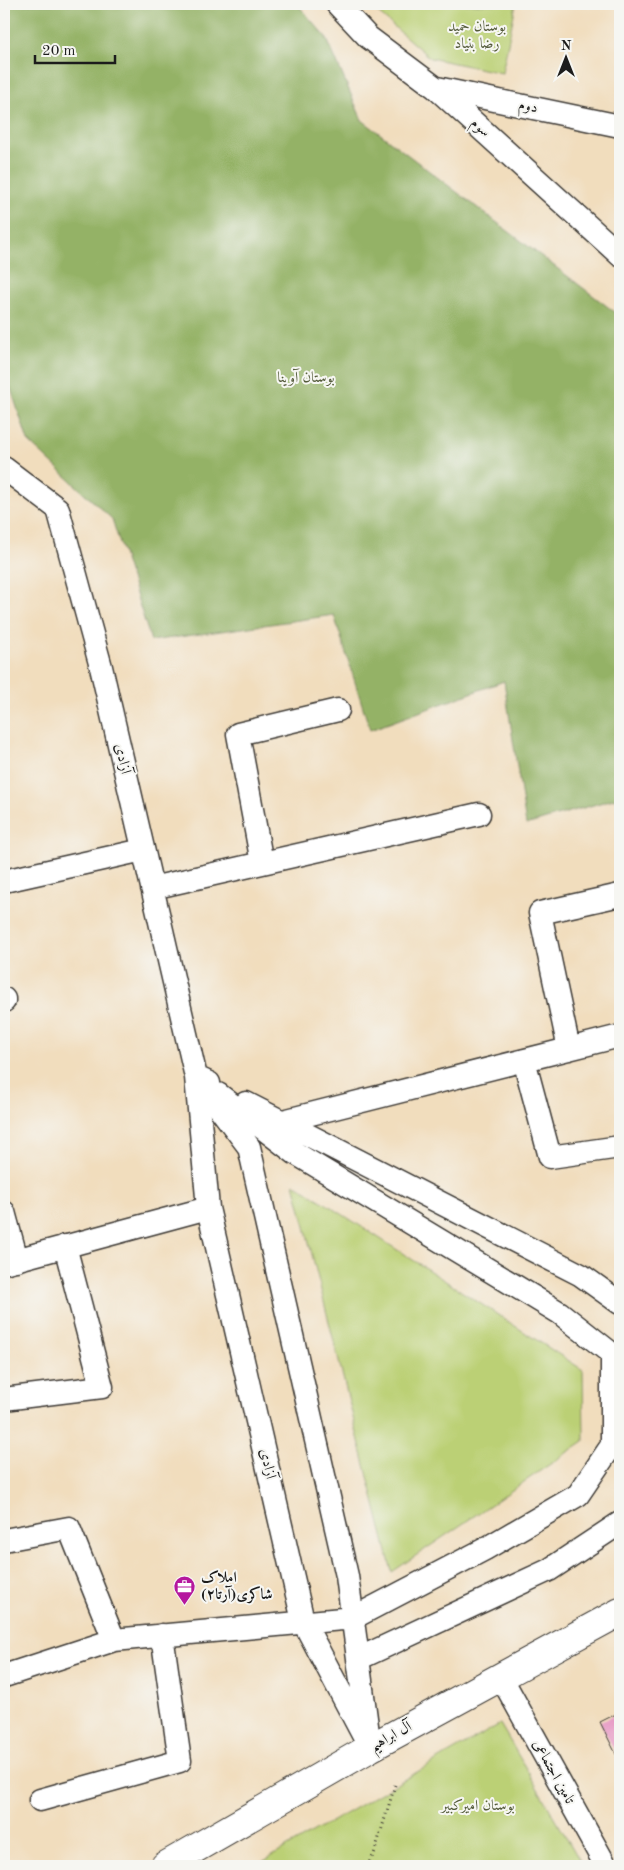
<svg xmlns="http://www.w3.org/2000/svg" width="624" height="1870" font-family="'Old Standard TT',Amiri,serif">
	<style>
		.green { fill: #bbd074; stroke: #6c7648 }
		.forest { fill: #94b266; stroke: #586741 }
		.building { fill: #e79cc6 }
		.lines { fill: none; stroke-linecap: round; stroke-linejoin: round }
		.street-casing { stroke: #3c3934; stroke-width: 25 }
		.secondary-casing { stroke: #3c3934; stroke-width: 30 }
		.path { stroke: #3c3934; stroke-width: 3; stroke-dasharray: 1 4; stroke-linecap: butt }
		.street { stroke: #fff; stroke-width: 22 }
		.secondary { stroke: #fff; stroke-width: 28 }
		.labels { text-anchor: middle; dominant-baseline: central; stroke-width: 4; stroke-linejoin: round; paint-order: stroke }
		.park-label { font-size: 15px; fill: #545b3b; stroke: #f6f6f2 }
		.street-label { font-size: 15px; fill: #1c1c1c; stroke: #f6f6f2 }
		.poi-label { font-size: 15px; font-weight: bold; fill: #1c1c1c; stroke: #f6f6f2; text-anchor: start }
	</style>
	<rect width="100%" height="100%" fill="#f6f6f2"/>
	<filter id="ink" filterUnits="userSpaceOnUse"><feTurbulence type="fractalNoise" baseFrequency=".02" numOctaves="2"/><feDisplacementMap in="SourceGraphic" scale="10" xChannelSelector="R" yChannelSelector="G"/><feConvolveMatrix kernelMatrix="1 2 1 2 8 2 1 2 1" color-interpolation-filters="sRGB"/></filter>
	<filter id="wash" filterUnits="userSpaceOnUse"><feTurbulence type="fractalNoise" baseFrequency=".0096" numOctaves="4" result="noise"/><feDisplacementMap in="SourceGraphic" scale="20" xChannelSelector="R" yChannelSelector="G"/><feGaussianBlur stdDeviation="1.12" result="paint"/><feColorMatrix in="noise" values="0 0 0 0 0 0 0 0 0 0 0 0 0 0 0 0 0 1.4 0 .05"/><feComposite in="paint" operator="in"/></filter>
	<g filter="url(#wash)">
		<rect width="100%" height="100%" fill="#f1ddbd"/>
		<path class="green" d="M368 4H516L502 73 430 58Z
			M294 1183 583 1370 584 1441 392 1572Z
			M500 1724 583 1866H255Z"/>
		<path class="forest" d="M4 4H297L326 37 362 120 620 316V797L526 825 504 681 370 730 334 615 151 641 112 519 28 441 4 368Z"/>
		<g id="blocks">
			<path class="building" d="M620 1712V1762L600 1722Z"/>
		</g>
	</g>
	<g filter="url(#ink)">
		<use href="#blocks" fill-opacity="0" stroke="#3c3934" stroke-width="1"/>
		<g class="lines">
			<defs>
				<path id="street" d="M337 4 368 37 436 88 620 255
					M437 88 620 126
					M4 468 58 509 101 667 196 1077 209 1083
					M262 863 238 734 338 710
					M4 881 143 850
					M152 888 479 814
					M4 999V1001
					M569 1049 540 913 620 895
					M524 1060 550 1157 620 1147
					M196 1077 249 1147 347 1576 370 1748 303 1621 208 1208Z
					M246 1103 581 1275 620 1303
					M283 1121 620 1036
					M4 1212 17 1260
					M4 1263 208 1208
					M4 1399 102 1387 65 1246
					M4 1540 69 1528 114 1640
					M358 1659 549 1570 620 1523
					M4 1676 114 1640 353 1618 485 1549 578 1495 612 1445V1354L560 1313 295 1153 218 1094
					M501 1677 606 1866
					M40 1800 180 1761 162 1635"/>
				<path id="secondary" d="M165 1866 370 1748 620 1612"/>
			</defs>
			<use href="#street" class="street-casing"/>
			<use href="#secondary" class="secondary-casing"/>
			<path class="path" d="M367 1866 374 1854 395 1785"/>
			<use href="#street" class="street"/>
			<use href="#secondary" class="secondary"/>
		</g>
	</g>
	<defs>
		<symbol id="office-pin" viewBox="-11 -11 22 30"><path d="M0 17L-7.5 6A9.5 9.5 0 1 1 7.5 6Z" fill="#b5179e" stroke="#f6f6f2"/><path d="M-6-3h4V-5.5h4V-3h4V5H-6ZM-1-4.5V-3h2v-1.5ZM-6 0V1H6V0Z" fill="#fff"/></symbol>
	</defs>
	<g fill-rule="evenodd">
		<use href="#office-pin" x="172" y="1574" width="25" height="34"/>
	</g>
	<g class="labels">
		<g class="park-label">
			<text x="477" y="27">بوستان حمید<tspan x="477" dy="17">رضا بنیاد</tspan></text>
			<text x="306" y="378">بوستان آوینا</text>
			<text x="478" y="1806">بوستان امیرکبیر</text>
		</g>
		<g class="street-label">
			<text transform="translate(528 107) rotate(12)">دوم</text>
			<text transform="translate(480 128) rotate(42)">سوم</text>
			<text transform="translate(122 759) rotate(77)">آزادی</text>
			<text transform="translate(267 1464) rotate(77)">آزادی</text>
			<text transform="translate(391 1737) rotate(-29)">آل ابراهیم</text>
			<text transform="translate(553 1772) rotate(61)">تامین اجتماعی</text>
		</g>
		<g class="poi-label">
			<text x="201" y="1578">املاک<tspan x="201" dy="17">شاکری(آرتا۲)</tspan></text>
		</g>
	</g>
	<rect width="624" height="1870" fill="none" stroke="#f6f6f2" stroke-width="20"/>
	<g transform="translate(566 58)" stroke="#f6f6f2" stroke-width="4" paint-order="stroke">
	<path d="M0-4L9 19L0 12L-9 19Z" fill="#1c1c1c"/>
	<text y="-8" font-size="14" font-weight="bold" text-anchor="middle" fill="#1c1c1c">N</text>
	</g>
	<path d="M35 55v8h80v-8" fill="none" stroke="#1c1c1c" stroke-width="2.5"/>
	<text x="42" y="55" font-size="15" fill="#1c1c1c" stroke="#f6f6f2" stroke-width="4" paint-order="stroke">20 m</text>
</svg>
